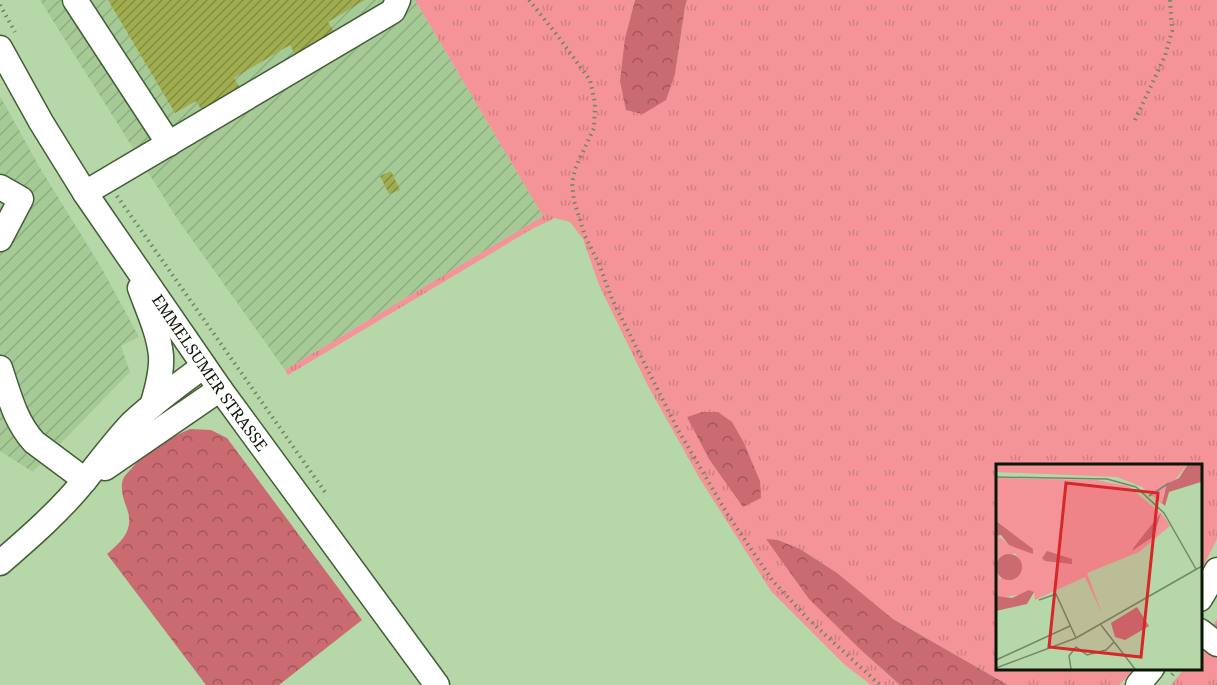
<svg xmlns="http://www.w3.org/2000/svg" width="1217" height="685" font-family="'Noto Serif',serif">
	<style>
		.industrial { fill: url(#industrial-furrows) }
		.grass { fill: url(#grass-tufts) }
		.forest { fill: url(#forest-crowns) }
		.building { fill: url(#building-hatch) }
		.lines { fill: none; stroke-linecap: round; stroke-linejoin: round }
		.minor-casing { stroke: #425f35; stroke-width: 27 }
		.path { stroke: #6d8563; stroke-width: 4; stroke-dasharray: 1.5 4.5; stroke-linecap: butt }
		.minor { stroke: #fff; stroke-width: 24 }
		.labels { text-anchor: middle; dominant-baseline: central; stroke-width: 4.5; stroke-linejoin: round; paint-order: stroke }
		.street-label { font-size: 16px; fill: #0b1606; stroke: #b6d7a8 }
		.inset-road { fill: none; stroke: #728a67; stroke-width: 1.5 }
		.view { fill: #d62828; fill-opacity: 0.15; stroke: #d62828; stroke-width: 3 }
		.inset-edge { fill: none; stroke: #0b1606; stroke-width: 3 }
	</style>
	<defs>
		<pattern id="industrial-furrows" width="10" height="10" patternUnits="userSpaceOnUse" patternTransform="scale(1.5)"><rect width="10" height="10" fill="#a6ca96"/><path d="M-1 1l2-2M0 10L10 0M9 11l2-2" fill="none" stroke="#8ead80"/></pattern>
		<pattern id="grass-tufts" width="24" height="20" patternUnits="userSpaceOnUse" patternTransform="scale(1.5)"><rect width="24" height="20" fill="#f49499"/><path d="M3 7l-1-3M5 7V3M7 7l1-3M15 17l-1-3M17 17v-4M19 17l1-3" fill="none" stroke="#d07f82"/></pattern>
		<pattern id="forest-crowns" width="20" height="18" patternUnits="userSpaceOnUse" patternTransform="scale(1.5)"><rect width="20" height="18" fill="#ca6b72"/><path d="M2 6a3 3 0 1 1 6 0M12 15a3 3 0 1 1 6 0" fill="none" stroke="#a2575c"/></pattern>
		<pattern id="building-hatch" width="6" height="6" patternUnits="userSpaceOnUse" patternTransform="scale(1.5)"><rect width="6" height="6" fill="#a0ae50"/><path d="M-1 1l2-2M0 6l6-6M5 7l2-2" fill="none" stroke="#818d40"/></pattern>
	</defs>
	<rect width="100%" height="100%" fill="#b6d7a8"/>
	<path class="industrial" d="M40 0H415L543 216 285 370 178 220Z
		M0 96 40 168 101 267 139 337 121 346 130 372 33 472 0 451Z"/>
	<path class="grass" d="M415 0H635L625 38 675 74 685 7 687 0H1217V539L1201 571 1200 466H998V668L1135 669 1119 685H1008L893 619 837 574 800 549 778 540 862 651 900 685H871L845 665 771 591 700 479 647 384 599 285 583 239 570 222 555 218 532 229 288 375 285 370 543 216Z
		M1217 619V685H1171L1184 669 1200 668 1201 643Z"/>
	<path class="forest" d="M635 0H687L685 7 675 74 666 100 643 114 626 110 620 81 625 38Z
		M702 412H718L732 422 743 441 760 481 761 498 743 507 709 459 687 417Z
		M190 429 211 430 227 438 362 620 279 685H206L107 554C124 540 135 528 126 506 123 498 120 488 123 479 125 475 129 471 132 468 147 449 168 439 190 429Z
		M766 539 778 540 800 549 837 573 893 619 1008 685H900L862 651 809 599Z"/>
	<path class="building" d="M108 0H365L328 22 338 38 299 61 290 45 234 78 244 94 206 117 196 101 175 113Z
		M391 171 400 190 389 194 380 176Z"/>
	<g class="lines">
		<defs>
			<g id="minor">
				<path d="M75 0 169 144"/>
				<path id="s1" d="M0 48 41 122 85 193 220 389 437 685"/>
				<path d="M0 187 21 199 0 239"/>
				<path d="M85 193 393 11 398 0"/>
				<path d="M140 288C148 310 159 333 161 356 162 373 157 390 152 406"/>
				<path d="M0 368C9 395 15 421 34 442L85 480"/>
				<path d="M105 468 220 389"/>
				<path d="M0 563C30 537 60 511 85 480 101 460 115 441 132 423 155 402 179 384 204 366"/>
				<path d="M1200 599 1217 570"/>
				<path d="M1200 631 1217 644"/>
				<path d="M1138 685 1152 668"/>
			</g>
		</defs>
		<use href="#minor" class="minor-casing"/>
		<path class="path" d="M529 0 557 35 590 80 595 103 594 128 575 169 572 183 574 201 585 236 599 264 612 299 678 430 728 515 772 580 808 619 880 685
			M0 5 15 32
			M1135 120 1165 56 1172 31 1170 0
			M117 196 325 492
			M1172 675 1178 668"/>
		<use href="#minor" class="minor"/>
	</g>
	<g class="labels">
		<g class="street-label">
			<text stroke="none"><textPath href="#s1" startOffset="387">EMMELSUMER STRASSE</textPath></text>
		</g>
	</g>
	<g transform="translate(996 464)">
		<rect width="206" height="206" fill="#b6d7a8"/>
		<path d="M0 0H192L168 29 166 40 146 23 121 13 0 8ZM0 14 100 16 132 22 167 51 174 62 143 88 91 109 106 150 89 113 39 136 38 128 4 134 0 132V104L4 115 26 102 19 89 1 96 0 101 1 71 14 81 38 88 0 57Z" fill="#f49499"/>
		<path d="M192 0H205V18L173 28 169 42 166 39 171 20 183 14ZM165 49 158 72 136 87 138 83ZM0 57 37 85V90L13 81 5 71 0 72ZM51 87 76 95V100L49 97 46 94ZM0 103a13 13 0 1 1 26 0a13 13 0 1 1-26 0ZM33 126 38 128 31 140 0 147V132L16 134ZM141 143 153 162 129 176 119 173 115 159Z" fill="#ca6b72"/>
		<path class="inset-road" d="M0 13 111 15 140 23 168 49 200 105M153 32 173 19M43 136 60 130 80 174M105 161 139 205M0 196 74 162M0 204 80 174 206 102M75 205 73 192 80 183 91 191 110 186 118 178"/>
		<path class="view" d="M70 19 162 29 145 193 53 183Z"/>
		<rect width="206" height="206" class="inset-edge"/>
	</g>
</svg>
